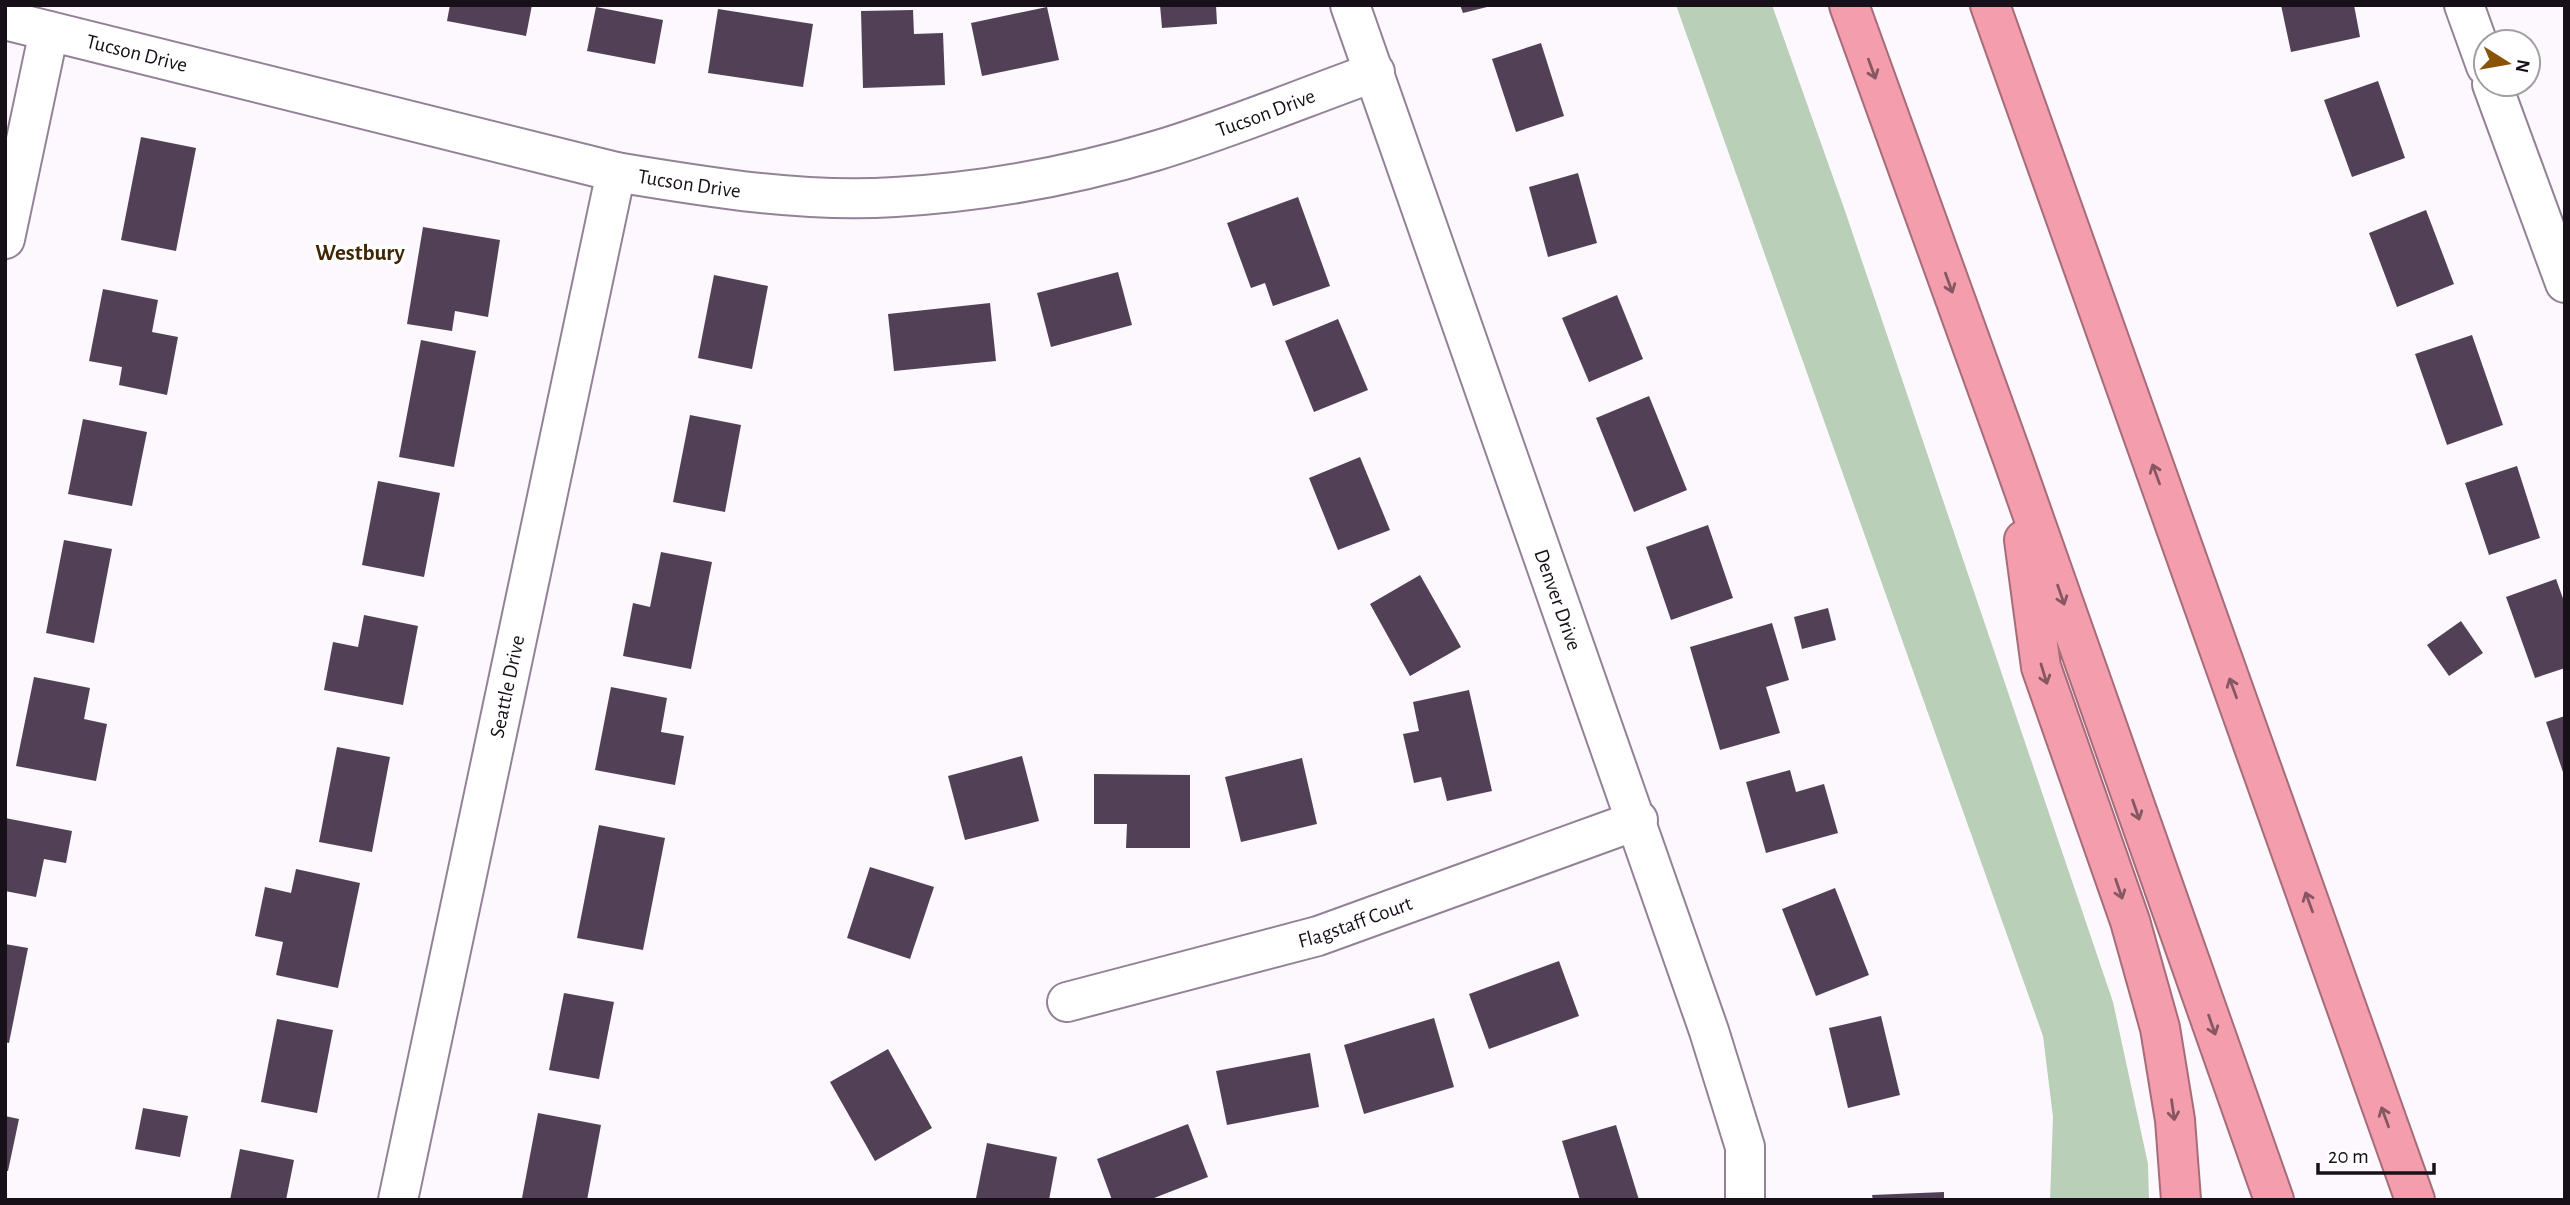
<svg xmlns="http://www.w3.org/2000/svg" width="2570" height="1205" font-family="'Alegreya Sans',sans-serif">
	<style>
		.forest { fill: #b9cfb8 }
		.building { fill: #524156 }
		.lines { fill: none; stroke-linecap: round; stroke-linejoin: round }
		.minor-casing { stroke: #938297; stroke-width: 42 }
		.motorway-casing { stroke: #a76c79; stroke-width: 42 }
		.minor { stroke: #fff; stroke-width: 38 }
		.motorway { stroke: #f49ead; stroke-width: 38 }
		.oneway { stroke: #865762 }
		.labels { text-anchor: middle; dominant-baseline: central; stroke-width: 7; stroke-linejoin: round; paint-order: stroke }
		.street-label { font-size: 21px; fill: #171018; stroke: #fff }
		.neighbourhood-label { font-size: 23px; font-weight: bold; fill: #412606; stroke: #fff }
	</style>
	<rect width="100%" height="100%" fill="#fcf8fd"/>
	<path class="forest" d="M1676 5H1772L1844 208 2113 1002 2148 1164 2149 1200H2050L2053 1117 2043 1036Z"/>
	<path class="building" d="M450 5H532L526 36 447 21Z
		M1160 5H1216L1217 24 1162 28Z
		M1460 5H1491V6L1463 13Z
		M2281 5H2354L2360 37 2291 52Z
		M596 7 663 20 655 64 587 51Z
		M1047 7 1059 60 982 76 971 23Z
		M718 9 813 24 803 87 708 73Z
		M913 10 914 34 943 33 945 85 863 88 861 11Z
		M1541 43 1564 116 1516 132 1492 59Z
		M2378 81 2405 158 2352 177 2324 100Z
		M141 137 196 148 176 251 121 240Z
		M1578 173 1597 243 1548 257 1529 187Z
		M1298 197 1330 286 1273 306 1265 283 1251 288 1227 223Z
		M2426 210 2454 284 2397 307 2369 233Z
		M423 227 500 240 488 317 455 311 452 331 407 324Z
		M1118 272 1132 325 1051 347 1037 293Z
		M714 275 768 286 752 369 698 358Z
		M103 289 158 300 152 332 178 337 167 395 119 385 122 367 89 361Z
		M1617 295 1643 359 1589 382 1562 318Z
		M990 303 996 361 894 371 888 314Z
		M1338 319 1368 390 1314 412 1285 341Z
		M2472 335 2503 425 2447 445 2415 354Z
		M421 340 476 351 454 467 399 457Z
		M1649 396 1687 490 1634 512 1596 418Z
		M690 415 741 425 725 512 673 502Z
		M83 419 147 432 132 506 68 494Z
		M1360 457 1390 530 1338 550 1309 478Z
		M2517 466 2540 538 2489 555 2465 483Z
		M378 481 440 493 424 577 362 565Z
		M1708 525 1733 598 1671 620 1646 547Z
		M64 540 112 549 94 643 46 633Z
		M661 552 712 562 691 669 623 656 633 603 650 607Z
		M1420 575 1461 647 1410 676 1370 604Z
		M2556 579 2565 604V668L2535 678 2506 597Z
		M1828 608 1836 640 1802 649 1794 617Z
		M364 615 418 626 403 705 324 690 333 642 358 647Z
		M2461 621 2483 653 2449 676 2427 645Z
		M1772 623 1789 680 1766 687 1780 733 1720 750 1690 647Z
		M34 677 90 688 84 719 107 724 96 781 16 766Z
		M611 687 667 698 661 732 684 736 675 785 595 770Z
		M1469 690 1492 791 1447 801 1441 777 1414 783 1403 734 1419 731 1413 702Z
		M2565 716V775H2564L2546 722Z
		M337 747 390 757 372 852 319 842Z
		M1022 756 1039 821 965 840 948 776Z
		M1302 758 1317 824 1241 842 1225 777Z
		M1790 770 1796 792 1824 784 1838 833 1766 853 1746 782Z
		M1094 774 1190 775V848H1126L1127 824H1094Z
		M5 818 72 831 66 863 44 859 36 897 5 891Z
		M599 825 665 838 643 950 577 938Z
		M870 867 934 887 910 959 847 938Z
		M296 869 360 883 338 988 276 975 283 942 255 936 265 887 291 893Z
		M1835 888 1869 975 1816 996 1782 909Z
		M5 944 28 948 9 1043 5 1042Z
		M1559 961 1579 1016 1489 1049 1469 994Z
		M564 993 614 1002 599 1079 549 1070Z
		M1881 1016 1900 1095 1848 1108 1829 1028Z
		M1434 1018 1454 1087 1364 1114 1344 1045Z
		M277 1019 333 1030 317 1113 261 1102Z
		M888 1049 932 1128 875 1161 830 1082Z
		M1310 1053 1319 1107 1227 1125 1216 1071Z
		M143 1108 188 1116 180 1157 135 1149Z
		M538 1113 601 1125 587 1200 522 1198Z
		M5 1116 19 1119 8 1171H5Z
		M1188 1124 1208 1177 1149 1200H1112L1097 1159Z
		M1616 1125 1639 1200H1580L1562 1141Z
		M987 1143 1057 1157 1049 1200 976 1198Z
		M240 1149 294 1160 286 1200H230Z
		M1944 1192V1200H1873L1872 1195Z"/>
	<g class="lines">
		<defs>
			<g id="minor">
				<path id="s1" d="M1350 5 1709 1031 1745 1147V1200"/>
				<path d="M2464 5 2486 66"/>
				<path id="s2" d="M5 20 616 172C707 187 802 203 895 197 982 192 1071 176 1155 151 1229 129 1302 98 1375 72"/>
				<path d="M2492 84 2565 283"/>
				<path d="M5 239 49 31"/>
				<path id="s3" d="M1067 1002 1318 936 1638 820"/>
				<path id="s4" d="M398 1200 616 172"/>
			</g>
			<path id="motorway" d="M1849 5 2014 462 2274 1200
				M1990 5 2415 1200
				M2024 540 2041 667 2130 921 2160 1028 2175 1120 2181 1200"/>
		</defs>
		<use href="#minor" class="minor-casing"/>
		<use href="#motorway" class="motorway-casing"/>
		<use href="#minor" class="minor"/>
		<use href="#motorway" class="motorway"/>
	</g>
	<defs><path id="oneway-shaft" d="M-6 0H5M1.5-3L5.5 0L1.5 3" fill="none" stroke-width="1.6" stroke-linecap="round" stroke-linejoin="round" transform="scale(1.75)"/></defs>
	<g class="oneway">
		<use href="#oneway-shaft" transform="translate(1872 69) rotate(70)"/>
		<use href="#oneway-shaft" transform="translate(1949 283) rotate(70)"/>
		<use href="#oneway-shaft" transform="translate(2156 474) rotate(-110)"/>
		<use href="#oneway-shaft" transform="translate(2061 595) rotate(71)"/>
		<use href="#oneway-shaft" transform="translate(2044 674) rotate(73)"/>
		<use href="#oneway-shaft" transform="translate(2233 688) rotate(-110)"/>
		<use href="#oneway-shaft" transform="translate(2136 810) rotate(71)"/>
		<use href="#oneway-shaft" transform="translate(2119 889) rotate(71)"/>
		<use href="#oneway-shaft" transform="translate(2309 902) rotate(-110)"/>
		<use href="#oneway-shaft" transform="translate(2212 1025) rotate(71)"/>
		<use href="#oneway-shaft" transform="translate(2173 1110) rotate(82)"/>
		<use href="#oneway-shaft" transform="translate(2385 1117) rotate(-110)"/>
	</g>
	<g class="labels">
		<g class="street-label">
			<text stroke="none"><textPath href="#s2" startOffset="136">Tucson Drive</textPath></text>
			<text stroke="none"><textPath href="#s2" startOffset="1292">Tucson Drive</textPath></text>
			<text stroke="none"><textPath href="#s2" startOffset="704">Tucson Drive</textPath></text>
			<text stroke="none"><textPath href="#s1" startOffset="630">Denver Drive</textPath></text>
			<text stroke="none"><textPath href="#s4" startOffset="525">Seattle Drive</textPath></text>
			<text stroke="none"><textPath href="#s3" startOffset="299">Flagstaff Court</textPath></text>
		</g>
		<g class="neighbourhood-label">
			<text x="360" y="253">Westbury</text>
		</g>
	</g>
	<rect width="2570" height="1205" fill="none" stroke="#171018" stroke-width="14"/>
	<g transform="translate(2507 63) rotate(101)"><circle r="33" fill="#ffffff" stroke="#a29fa3" stroke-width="2"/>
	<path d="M0-5L12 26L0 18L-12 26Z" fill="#8a5306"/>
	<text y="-10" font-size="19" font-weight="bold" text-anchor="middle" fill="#171018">N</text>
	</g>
	<path d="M2318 1163v10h116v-10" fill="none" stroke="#171018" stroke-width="3.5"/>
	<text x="2328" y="1163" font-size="21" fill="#171018" stroke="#ffffff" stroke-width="5" paint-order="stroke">20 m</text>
</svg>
